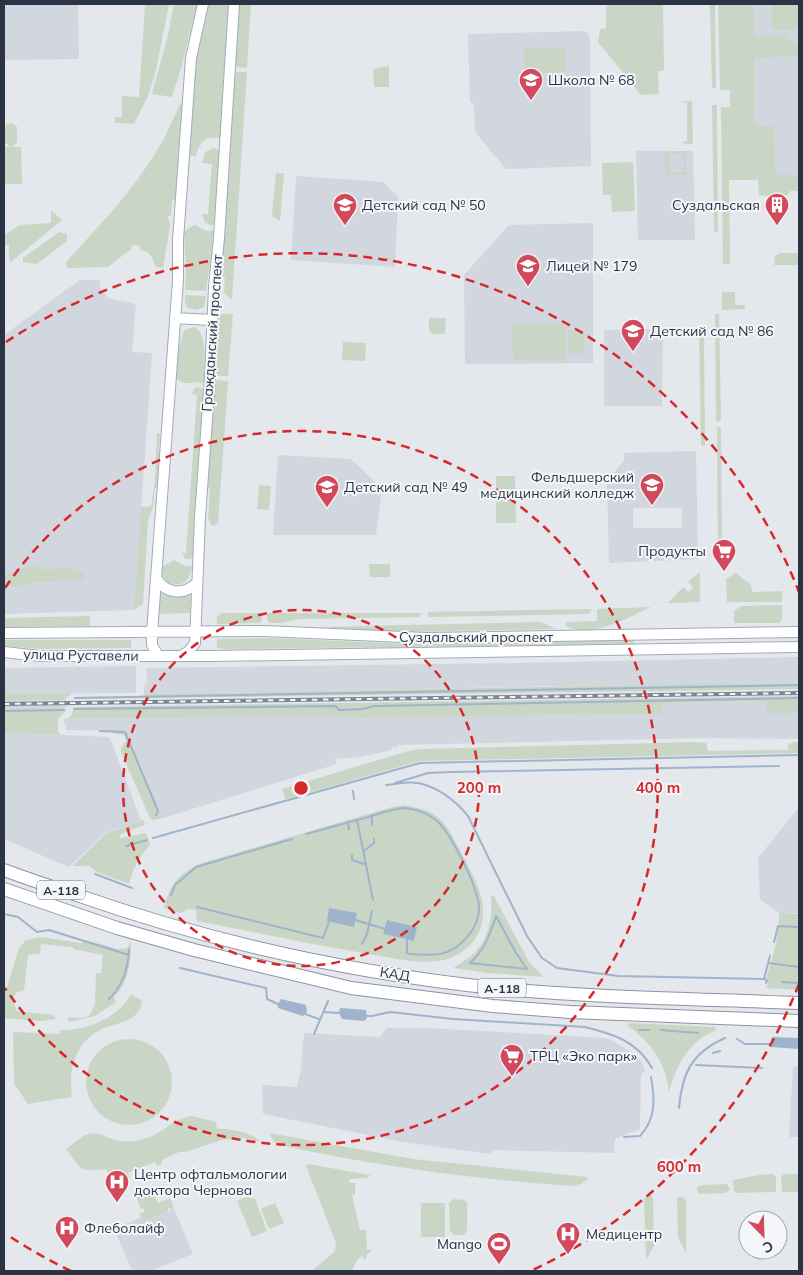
<svg xmlns="http://www.w3.org/2000/svg" width="803" height="1275" font-family="Mulish,sans-serif">
	<style>
		.built { fill: #d2d6de; fill-rule: evenodd }
		.green { fill: #c9d6c5; fill-rule: evenodd }
		.water { fill: #9fb4cc }
		.lines { fill: none; stroke-linecap: round; stroke-linejoin: round }
		.stream { stroke: #9fb4cc; stroke-width: 2 }
		.major-casing { stroke: #a3abb8; stroke-width: 12 }
		.highway-casing { stroke: #8b94a3; stroke-width: 14 }
		.major { stroke: #fff; stroke-width: 10 }
		.highway { stroke: #fff; stroke-width: 12 }
		.rail-casing { stroke: #7d8696; stroke-width: 4 }
		.rail { stroke: #f4f6f9; stroke-width: 2; stroke-dasharray: 5.5; stroke-linecap: butt }
		.ring { fill: none; stroke: #d62828; stroke-width: 2.5; stroke-dasharray: 9 6 }
		.labels { text-anchor: middle; dominant-baseline: central; stroke-width: 4; stroke-linejoin: round; paint-order: stroke }
		.shield { fill: #f4f6f9; stroke: #676e7b; stroke-width: 1 }
		.shield-label { font-size: 12px; font-weight: bold; fill: #2b3445 }
		.poi-label { font-size: 14px; fill: #2b3445; stroke: #f4f6f9; text-anchor: start }
		.street-label { font-size: 14px; fill: #2b3445; stroke: #f4f6f9 }
		.centre { fill: #d62828; stroke: #f4f6f9; stroke-width: 2.5 }
		.ring-label { font-size: 15px; text-anchor: middle; font-weight: bold; fill: #d62828; stroke: #f4f6f9; stroke-width: 4; stroke-linejoin: round; paint-order: stroke }
	</style>
	<rect width="100%" height="100%" fill="#e4e7ec"/>
	<path class="built" d="M4 4H78L79 59 4 60Z
		M753 4H799V175H776L774 126H755Z
		M583 31 588 33 590 38 591 166 506 169 475 132 474 104 470 102 468 34Z
		M636 151H693L695 240H638Z
		M296 176 383 182 398 197 395 267 291 260Z
		M593 223V363L465 364 464 275 509 225Z
		M80 280H100V292L105 293 108 298 136 304 132 352 152 353 134 610 4 614V335Z
		M663 329 662 406H604V330Z
		M696 451 698 559 609 563 607 481 624 461V453ZM633 508H682V528H633Z
		M278 455 351 459 382 489 376 535H273Z
		M799 657V684L562 686 144 694V687L147 682 146 668 518 663Z
		M136 666V693L4 694V668Z
		M64 700H67L65 709H4V701Z
		M766 701V713H799V739L702 738 398 745V747H392V750L361 757 335 759 337 764 163 818 126 731 66 730V724H64V719L355 716V718L661 714V705L665 703Z
		M4 732 108 737 112 743 141 821 105 833 69 867 4 839Z
		M799 807V913H779L760 899 758 858Z
		M387 1028H427L607 1038 637 1055 644 1066 645 1071 641 1074 640 1129 615 1139 614 1153 492 1150 491 1154 403 1142 263 1114 262 1085 297 1087 301 1068 304 1033 380 1037Z
		M793 1066 799 1067V1137H789Z
		M174 1209 193 1254 155 1269V1271H132L114 1229 142 1217 144 1221Z"/>
	<path class="green" d="M145 4H169L155 74 148 96 134 124 115 123V117H122V96L139 97Z
		M174 4H197L182 65 172 97 152 94 168 35Z
		M208 4H229L221 138C206 136 199 141 196 156H190V162H187L194 71Z
		M239 4H251L247 68 237 67 235 66Z
		M608 4 612 5 614 4H663L664 71H658L659 94 641 95 598 42 600 29 606 28V7Z
		M710 4H715L716 88H712Z
		M718 4H753L754 36H786V41L799 42V54L794 56 754 58 755 126H774L776 175H799V191H790L788 195 759 196 758 180H729L730 264H723L721 107H730V90H720Z
		M772 4H799V29L772 30Z
		M565 47 566 72 525 74 524 48Z
		M389 66V87H374L373 69Z
		M236 72H247L232 300 224 293 225 278H221L234 73Z
		M681 101H692L693 144H685L681 142 687 141V103Z
		M180 104H182L176 200H172L171 216H168C168 223 171 219 170 226 168 240 165 254 163 268L156 267C151 258 153 252 140 250V246L132 245 131 249 108 267 69 268 67 267 66 262C98 227 131 193 156 152 166 137 172 121 180 104Z
		M712 105H717L718 232H714Z
		M12 123 17 127V142L12 147H21L22 184H4V147H10L4 141V129L7 124Z
		M213 148 221 151 215 223 211 226 205 222 202 214H208L212 164 202 163 205 152Z
		M686 151V175H665L664 152ZM683 154 684 172H670L669 155Z
		M633 162 635 211 612 212 611 195H603L602 163Z
		M276 173H284L280 221 272 216Z
		M51 210 62 220 11 262 9 260V245H4V235L20 225 51 223Z
		M195 225 206 231 215 230C214 251 208 270 206 291L185 290 186 271 184 233 187 229Z
		M59 232 67 234V241L37 264 23 262V258Z
		M780 253H799V265H774L775 256Z
		M722 292H735V305H745V309L722 310Z
		M185 295 206 296 204 307 197 310 188 308 185 302Z
		M219 314H233L228 376H215Z
		M715 314H719L721 421H716Z
		M429 318H446L445 334H432L429 330Z
		M565 324V360H513L512 325Z
		M194 327C209 333 204 369 204 383 193 380 184 388 176 377L175 361 183 333 185 330Z
		M568 330H584V353H568Z
		M699 333H704L705 446H701Z
		M343 342 366 343 365 361 342 360Z
		M214 380 228 381 218 523 212 526 208 518 210 489 207 488Z
		M197 387 203 389 204 395 194 554 191 559H185L182 553H186L197 395 192 394 194 389Z
		M717 427H721L722 566H718Z
		M157 433H160L157 488H155L153 507 148 521 143 604 134 610 141 507 151 506 155 481Z
		M496 476H515L516 523H496Z
		M259 485 271 486 269 510 257 509Z
		M174 560 185 566H192C190 581 182 589 167 582L161 573 162 567Z
		M39 564 44 570C59 569 75 566 87 576L83 580 35 582 22 587H8L4 582V575Z
		M369 564H390V577H370Z
		M700 572V602L668 603 683 587 689 592 693 587 688 582Z
		M736 573 751 585 752 592 782 591V602H727L726 579Z
		M162 593 189 595 191 598 190 613 158 614 159 596Z
		M782 605V620L780 623H734V611L742 606Z
		M651 607C629 617 588 641 565 625L567 622 597 621V609Z
		M592 609 589 614 429 617 427 612Z
		M221 613H262V620L260 623 217 624V617Z
		M267 613H421L419 617 299 619 281 623H270L267 620Z
		M90 616V626L4 627V618Z
		M539 622 546 624 556 629 393 632 319 627Z
		M271 638 410 644 634 640V644L227 649 217 648V639Z
		M4 640H131V648L40 649 4 646Z
		M699 684H799V689L73 699 76 697 142 696 144 694Z
		M72 693 64 700 4 701V694Z
		M799 696V713H766V701L665 703 661 705V714L355 718 354 716 68 719 72 714 74 707Z
		M62 708 66 710 58 719V731L60 735 4 732V709Z
		M111 730H126L163 818 152 820 150 818 121 752V748L126 741 124 735 113 733Z
		M697 742 706 743 708 751 788 750V745L793 742H799V753L420 761 286 799 285 798 282 789 408 751 421 749Z
		M405 805C418 808 431 810 440 819 450 829 455 842 462 854 476 881 494 910 475 939 468 949 457 957 444 960 421 965 392 958 369 954 311 945 255 932 197 921L196 910 188 909 180 913 164 908C170 884 179 873 202 863L392 807Z
		M143 820 145 824 144 825 119 835 121 838 146 833 150 845C139 857 133 868 129 884L97 872 89 866H72L105 834Z
		M491 895 494 896 529 962 542 975V977L489 973 454 968C459 963 465 961 470 957 490 940 492 919 491 895Z
		M779 913 799 914V990L766 988 769 982 766 979C773 957 779 937 779 913Z
		M42 937 80 943 89 941 118 949 127 948 131 941C130 961 130 982 114 997L116 1002 95 1016 69 1022 67 1017 82 1018 89 1016 95 1004 96 973H101L103 955 73 949V947L41 944 40 954 28 955 24 991 17 992 12 999 17 1011 53 1015 56 1019 40 1021 4 1018V997L19 948 26 940Z
		M131 994 142 1001C140 1023 115 1022 100 1030 75 1043 68 1071 72 1097L28 1104 14 1084 13 1032 60 1034V1030C87 1031 118 1018 131 994Z
		M630 1023 715 1027 717 1029C712 1033 705 1035 700 1039 682 1054 675 1071 669 1092 666 1063 651 1042 628 1026V1024Z
		M86 1082a43 43 0 1 1 86 0a43 43 0 1 1-86 0Z
		M192 1116 216 1122 217 1129C229 1128 252 1133 260 1141L243 1138 221 1140 186 1152H179L162 1160V1163L157 1166 155 1162 128 1173 130 1178H127L119 1172 109 1175 106 1169C78 1172 83 1171 66 1149 74 1144 80 1136 89 1134 98 1131 107 1138 116 1140 125 1142 134 1142 143 1139 162 1135 173 1118 192 1116Z
		M269 1133 413 1159 587 1177 588 1179 581 1184 571 1186C472 1179 376 1166 279 1145L274 1142Z
		M308 1164 370 1175 368 1178 349 1179 350 1183H355V1195H352L360 1230H366L367 1249 371 1250V1252L367 1254 366 1259H363L362 1255 356 1262 352 1271H312L335 1251 336 1243 306 1166Z
		M774 1174 776 1178V1192L736 1193 734 1191 733 1180 759 1175Z
		M784 1174H799V1192H782L781 1177Z
		M727 1184 730 1190 725 1193 700 1194 697 1191V1187L702 1185Z
		M164 1185 165 1192 155 1197 158 1203 170 1198 174 1208 171 1210 170 1208 168 1209V1211L144 1221 139 1214 145 1211 144 1208 141 1209 136 1196 156 1188 157 1190Z
		M647 1194H650L653 1198 654 1246 646 1260 644 1199Z
		M246 1197 255 1199 267 1231 252 1237 237 1201Z
		M677 1197H683L686 1201V1253L678 1237Z
		M454 1199 464 1200 467 1203V1231L464 1235H454L450 1231 449 1203Z
		M275 1203 284 1223 269 1229 261 1209Z
		M421 1203H445V1237H421Z"/>
	<path class="water" d="M329 908 357 913 354 927 327 921Z
		M387 920 417 927 414 941 383 934Z
		M281 999 306 1005 307 1011 303 1016 278 1008V1004Z
		M340 1008 366 1010 367 1018 364 1021 342 1019 339 1013Z
		M773 1037 799 1038V1049L771 1047V1039Z"/>
	<g class="lines">
		<path class="stream" d="M75 698 799 685
			M74 709 336 706 339 710 362 709 375 706 799 698
			M4 711 64 710
			M100 731 125 732 158 811 156 815
			M395 783 428 773 451 772 779 766
			M386 785C396 784 408 781 418 783 438 787 456 801 468 816L527 936 542 958 557 968 618 976 764 979 770 956
			M353 791 354 799
			M372 815V825
			M357 820 373 900
			M348 822 349 829
			M306 834C328 828 350 822 372 816 382 813 394 808 405 808 416 809 428 814 436 820 451 833 479 889 479 908 479 929 460 950 440 954 431 956 419 954 410 954L407 953V940
			M153 838 420 763 799 755
			M126 846 147 840
			M364 851 374 843V839
			M352 855V860L364 864
			M95 874 132 888
			M171 895 175 885 196 867 292 839
			M197 907 323 938 329 922
			M4 914 18 917 37 932 49 930 129 955
			M355 920 385 929
			M4 940V938
			M774 942 778 926 799 927
			M362 944 367 934 372 911
			M470 963C486 948 489 936 496 916L516 953 527 969
			M470 963 527 969
			M768 963 799 967
			M180 968 266 988 267 999 278 1004
			M764 979 767 981 766 983
			M782 982 799 983
			M109 999C123 985 128 969 129 949
			M324 1012 339 1013
			M305 1014 319 1019
			M367 1016H372L390 1012 453 1019 585 1027C613 1034 637 1041 652 1068
			M639 1030H649
			M661 1030 698 1033
			M314 1034 328 1001
			M737 1039 745 1044H771
			M713 1053 720 1051
			M696 1065 762 1068
			M679 1108C682 1074 691 1053 725 1038
			M624 1137 640 1136C656 1119 655 1099 651 1077"/>
		<defs>
			<path id="major" d="M175 318 212 320
				M156 578C166 594 183 596 197 583
				M4 633 264 631 427 638 799 632
				M4 652 40 656H214L799 647
				M158 656 152 645V633L178 280V240L191 58 203 4
				M181 656 189 651 195 643 200 517 210 378 214 287 219 238 234 4"/>
			<path id="highway" d="M4 870C28 879 52 887 77 895 211 942 352 973 494 988 595 998 698 999 799 1003
				M4 889 117 928 194 950 351 988 493 1006 570 1012 799 1021"/>
		</defs>
		<use href="#major" class="major-casing"/>
		<use href="#highway" class="highway-casing"/>
		<use href="#major" class="major"/>
		<use href="#highway" class="highway"/>
		<defs>
			<path id="rail" d="M4 704 799 693"/>
		</defs>
		<use href="#rail" class="rail-casing"/>
		<use href="#rail" class="rail"/>
	</g>
	<g class="ring">
		<circle cx="301" cy="788" r="178"/>
		<path d="M5 588A357 357 0 1 1 5 988"/>
		<path d="M799 984A535 535 0 0 1 531 1271M71 1271A535 535 0 0 1 6 1234M6 342A535 535 0 0 1 799 592"/>
	</g>
	<defs>
		<symbol id="school-pin" viewBox="-11 -11 22 30"><path d="M0 17L-7.5 6A9.5 9.5 0 1 1 7.5 6Z" fill="#d1495b" stroke="#f4f6f9"/><path d="M0-5L7-2L0 1L-7-2ZM-4 1L0 2.5L4 1V4Q0 6-4 4Z" fill="#fff"/></symbol>
		<symbol id="building-pin" viewBox="-11 -11 22 30"><path d="M0 17L-7.5 6A9.5 9.5 0 1 1 7.5 6Z" fill="#d1495b" stroke="#f4f6f9"/><path d="M-4-6H4V6H1V3H-1V6H-4ZM-2.5-4.3h1.7v1.8h-1.7ZM.8-4.3h1.7v1.8H.8ZM-2.5-1h1.7V.8h-1.7ZM.8-1h1.7V.8H.8Z" fill="#fff"/></symbol>
		<symbol id="university-pin" viewBox="-11 -11 22 30"><path d="M0 17L-7.5 6A9.5 9.5 0 1 1 7.5 6Z" fill="#d1495b" stroke="#f4f6f9"/><path d="M0-5L7-2L0 1L-7-2ZM-4 1L0 2.5L4 1V4Q0 6-4 4Z" fill="#fff"/></symbol>
		<symbol id="supermarket-pin" viewBox="-11 -11 22 30"><path d="M0 17L-7.5 6A9.5 9.5 0 1 1 7.5 6Z" fill="#d1495b" stroke="#f4f6f9"/><path d="M-6-5.5h2.5l.6 2H6L4.5 2H-2.5L-4.4-4H-6ZM-1.5 3.2a1.3 1.3 0 1 0 .1 0ZM3 3.2a1.3 1.3 0 1 0 .1 0Z" fill="#fff"/></symbol>
		<symbol id="hospital-pin" viewBox="-11 -11 22 30"><path d="M0 17L-7.5 6A9.5 9.5 0 1 1 7.5 6Z" fill="#d1495b" stroke="#f4f6f9"/><path d="M-5-5h3v3.5h4V-5h3V5h-3V1.5h-4V5h-3Z" fill="#fff"/></symbol>
		<symbol id="stadium-pin" viewBox="-11 -11 22 30"><path d="M0 17L-7.5 6A9.5 9.5 0 1 1 7.5 6Z" fill="#d1495b" stroke="#f4f6f9"/><path d="M0-5a6.5 5 0 1 0 0 10a6.5 5 0 1 0 0-10ZM-3.5-1.8h7v3.6h-7Z" fill="#fff"/></symbol>
	</defs>
	<g fill-rule="evenodd">
		<use href="#school-pin" x="517" y="66" width="28" height="38"/>
		<use href="#school-pin" x="331" y="191" width="28" height="38"/>
		<use href="#building-pin" x="763" y="191" width="28" height="38"/>
		<use href="#school-pin" x="514" y="252" width="28" height="38"/>
		<use href="#school-pin" x="619" y="317" width="28" height="38"/>
		<use href="#university-pin" x="638" y="471" width="28" height="38"/>
		<use href="#school-pin" x="313" y="473" width="28" height="38"/>
		<use href="#supermarket-pin" x="710" y="537" width="28" height="38"/>
		<use href="#supermarket-pin" x="498" y="1042" width="28" height="38"/>
		<use href="#hospital-pin" x="103" y="1168" width="28" height="38"/>
		<use href="#hospital-pin" x="53" y="1214" width="28" height="38"/>
		<use href="#hospital-pin" x="554" y="1220" width="28" height="38"/>
		<use href="#stadium-pin" x="485" y="1230" width="28" height="38"/>
	</g>
	<g class="labels">
		<g class="shield">
			<rect x="37" y="880.5" width="48" height="19" rx="4"/>
			<rect x="478" y="978.5" width="48" height="19" rx="4"/>
		</g>
		<g class="shield-label">
			<text x="61" y="890">А-118</text>
			<text x="502" y="988">А-118</text>
		</g>
		<g class="poi-label">
			<text x="548" y="80">Школа № 68</text>
			<text x="362" y="205">Детский сад № 50</text>
			<text x="760" y="205" text-anchor="end">Суздальская</text>
			<text x="546" y="266">Лицей № 179</text>
			<text x="650" y="331">Детский сад № 86</text>
			<text x="634" y="477" text-anchor="end">Фельдшерский<tspan x="634" dy="16">медицинский колледж</tspan></text>
			<text x="344" y="487">Детский сад № 49</text>
			<text x="706" y="551" text-anchor="end">Продукты</text>
			<text x="530" y="1056">ТРЦ «Эко парк»</text>
			<text x="134" y="1174">Центр офтальмологии<tspan x="134" dy="16">доктора Чернова</tspan></text>
			<text x="84" y="1228">Флеболайф</text>
			<text x="586" y="1234">Медицентр</text>
			<text x="482" y="1244" text-anchor="end">Mango</text>
		</g>
		<g class="street-label">
			<text transform="translate(212 333) rotate(-86)">Гражданский проспект</text>
			<text x="476" y="637">Суздальский проспект</text>
			<text transform="translate(81 655) rotate(1)">улица Руставели</text>
			<text transform="translate(395 974) rotate(9)">КАД</text>
		</g>
	</g>
	<circle cx="301" cy="788" r="8" class="centre"/>
	<g class="ring-label">
		<text x="479" y="793">200 m</text>
		<text x="658" y="793">400 m</text>
		<text x="679" y="1172">600 m</text>
	</g>
	<rect width="803" height="1275" fill="none" stroke="#2b3445" stroke-width="10"/>
	<g transform="translate(763 1235) rotate(157)"><circle r="24" fill="#f4f6f9" stroke="#a4a8b1"/>
	<path d="M0-4L9 19L0 12L-9 19Z" fill="#d1495b"/>
	<text y="-8" font-size="14" font-weight="bold" text-anchor="middle" fill="#2b3445">С</text>
	</g>
</svg>
